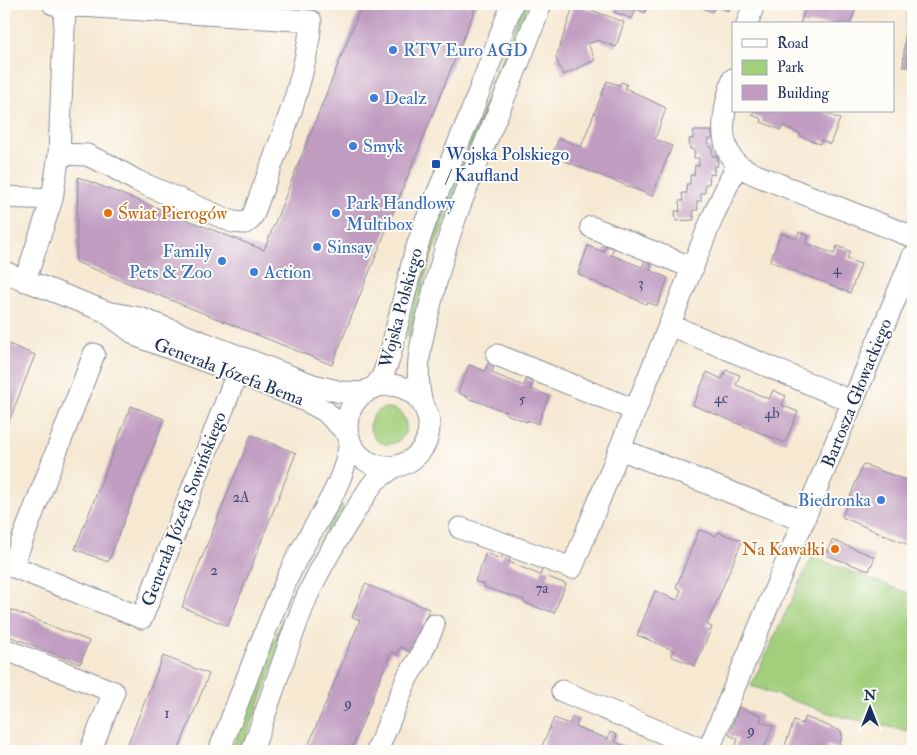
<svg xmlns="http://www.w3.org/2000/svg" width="917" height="755" font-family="'IM FELL Double Pica',serif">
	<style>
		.green { fill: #a1cf7c; stroke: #5e7f6d }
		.building { fill: #c09cc1 }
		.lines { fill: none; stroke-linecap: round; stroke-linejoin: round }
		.minor-casing { stroke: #888c98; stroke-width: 23 }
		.minor { stroke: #fff; stroke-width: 21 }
		.shop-dot { fill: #3f7fe0; stroke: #fdfcf7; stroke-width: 2 }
		.transit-dot { fill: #1a4fb4; stroke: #fdfcf7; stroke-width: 2 }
		.food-dot { fill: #e8710a; stroke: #fdfcf7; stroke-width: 2 }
		.labels { text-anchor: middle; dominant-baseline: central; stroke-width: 4; stroke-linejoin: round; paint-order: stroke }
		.number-label { font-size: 15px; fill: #444a77 }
		.shop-label { font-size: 18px; fill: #366cbe; stroke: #fdfcf7; text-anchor: start }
		.transit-label { font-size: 18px; fill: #164399; stroke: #fdfcf7; text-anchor: start }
		.food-label { font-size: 18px; fill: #c56008; stroke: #fdfcf7; text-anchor: start }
		.street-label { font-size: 18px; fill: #1b2f5e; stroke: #fdfcf7 }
	</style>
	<rect width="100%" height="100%" fill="#fdfcf7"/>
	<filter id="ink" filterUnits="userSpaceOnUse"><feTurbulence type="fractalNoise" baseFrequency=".02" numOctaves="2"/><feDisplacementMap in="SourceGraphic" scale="10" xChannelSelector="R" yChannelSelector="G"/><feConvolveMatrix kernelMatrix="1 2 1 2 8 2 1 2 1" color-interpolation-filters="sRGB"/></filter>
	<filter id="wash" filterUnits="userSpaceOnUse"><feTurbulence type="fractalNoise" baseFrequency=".0096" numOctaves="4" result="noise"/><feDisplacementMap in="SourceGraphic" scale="20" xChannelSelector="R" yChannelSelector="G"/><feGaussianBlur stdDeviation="1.12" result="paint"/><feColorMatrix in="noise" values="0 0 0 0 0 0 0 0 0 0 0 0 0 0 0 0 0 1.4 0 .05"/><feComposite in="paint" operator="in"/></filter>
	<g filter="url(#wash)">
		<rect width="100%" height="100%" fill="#f6e8d1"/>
		<path class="green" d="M524 4H528L497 92 433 251 426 274 410 338 407 337 414 302 428 251Z
			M370 426a18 18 0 1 1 36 0a18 18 0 1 1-36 0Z
			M341 504 344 507 311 566 241 751 232 749 294 591 315 549Z
			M812 557 913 595V732L835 715 751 686Z"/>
		<g id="blocks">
			<path class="building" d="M362 4H477L332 365 76 262 78 177 264 250Z
				M574 4 624 22 616 47 598 40 588 44 595 60 563 75 556 58Z
				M617 4H648L645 13 636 9 632 19 614 12Z
				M692 4H731L728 11 715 6 712 12Z
				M807 4H858L850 24H800Z
				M882 4H913V67H903L907 8 882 5Z
				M607 81 619 85 621 82 627 84 625 88 666 108 655 139 672 146 652 196 552 156 559 138 581 147Z
				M754 111H822L840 119 830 144 821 140 820 144 800 136 801 134 783 126 781 130 761 122 762 119 752 115Z
				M693 131H712V139H708L709 147H712V156H717L718 166H714V175L710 174 709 184H705V193H701V201H697L698 210H693L694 220 676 221 675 211H680L679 201H683L682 193H687L686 184H690V175H694L695 165 699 166V158H694V149H690L689 139H693Z
				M799 232 809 236 806 243 834 254 837 246 850 251 847 259 861 264 850 293 770 261 781 233 796 239Z
				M606 245 614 248 611 255 642 267 645 260 652 263 650 270 668 278 657 306 647 302 646 304 608 287 607 288 578 274 588 246 604 252Z
				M4 342 35 355 4 434Z
				M488 363 494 366 492 373 524 386 526 379 533 382 531 389 549 396 538 424 528 420 527 422 506 414 507 412 467 398 468 397 458 393 469 365 485 371Z
				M726 370 740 375 736 385 769 399 773 390 786 396 782 405 798 412 785 443 693 405 707 372 722 379Z
				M131 406 164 419 108 562 75 549Z
				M251 435 296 453 228 626 182 607Z
				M863 464 913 483V547L842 517Z
				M699 530 716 536 718 532 742 541 707 625 712 627 695 666 671 656 673 650 637 635 655 591 677 600 681 590 676 587Z
				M832 540 875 557 869 571 826 555Z
				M504 552 511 555 509 562 540 575 543 568 550 570 548 577 566 584 554 613 544 609V610L523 602 524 600 484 587 485 585 475 581 486 553 501 559Z
				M365 584 429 609 422 626 426 627 411 652 400 647 397 654 391 652 351 751H306L360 620 352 617Z
				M4 607 89 641 80 664 4 634Z
				M163 656 209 674 178 751H125Z
				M739 707 762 716 760 721 773 726 763 751H734L738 739 729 735Z
				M572 717 579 719 576 727 608 739 610 732 617 735 615 742 633 749 632 751H552V750L542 746 554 718 569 724Z
				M805 717 841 731 842 737 838 749 827 745 825 751H786L787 749 784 748 794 721 802 724Z"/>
		</g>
	</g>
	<g filter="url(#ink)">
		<use href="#blocks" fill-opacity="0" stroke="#888c98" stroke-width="1"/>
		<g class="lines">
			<defs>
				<path id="minor" d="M747 24 754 4
					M733 79C725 103 715 142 736 163 741 168 750 172 756 175L913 237
					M59 154 87 155 109 165 137 181 233 222 245 223 250 220 254 213C276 149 305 88 311 21L65 5
					M4 197 52 199
					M591 227 693 268
					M4 272 107 312 140 318 313 385 341 392 365 393
					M25 281 52 199 59 154 65 5 53 4
					M107 313 139 337 237 373 306 401 325 411 348 434
					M670 325 853 402
					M497 355 635 410
					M347 426a41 41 0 1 1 82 0a41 41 0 1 1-82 0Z
					M374 388 382 377 389 359 414 256 425 223 471 113 512 4
					M422 403C413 369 422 339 430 306 438 273 447 240 459 208 485 139 517 73 541 4
					M620 449 804 521
					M460 528 572 568 713 216 737 165
					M4 563 142 618 237 373
					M12 567 94 354
					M4 649 114 692 90 751
					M562 691 706 751
					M219 751C243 690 265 627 292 568 312 525 345 488 350 440
					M252 751C270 701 286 649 306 599 323 560 348 522 371 486L376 480 394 467
					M377 751 408 676 419 659 434 625
					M708 751 913 256"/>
			</defs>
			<use href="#minor" class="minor-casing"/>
			<use href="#minor" class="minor"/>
		</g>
	</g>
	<g class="shop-dot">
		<circle cx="393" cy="50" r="5"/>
		<circle cx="374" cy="98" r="5"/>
		<circle cx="353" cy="146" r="5"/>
		<circle cx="336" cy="213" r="5"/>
		<circle cx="317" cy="247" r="5"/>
		<circle cx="222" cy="261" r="5"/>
		<circle cx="254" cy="272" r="5"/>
		<circle cx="881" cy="500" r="5"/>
	</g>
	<rect class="transit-dot" x="431" y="159" width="10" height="10" rx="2.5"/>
	<g class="food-dot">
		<circle cx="108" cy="213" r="5"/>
		<circle cx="835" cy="549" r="5"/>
	</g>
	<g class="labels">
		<g class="number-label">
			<text x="837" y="269">4</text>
			<text x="641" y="283">3</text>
			<text x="721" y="398">4c</text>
			<text x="522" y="399">5</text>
			<text x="772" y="413">4b</text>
			<text x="241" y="497">2A</text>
			<text x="214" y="570">2</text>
			<text x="542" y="588">7a</text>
			<text x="348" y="703">9</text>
			<text x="167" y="713">1</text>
			<text x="751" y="730">9</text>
		</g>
		<g class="shop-label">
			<text x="403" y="50">RTV Euro AGD</text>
			<text x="384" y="98">Dealz</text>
			<text x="363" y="146">Smyk</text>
			<text x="346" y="203">Park Handlowy<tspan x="346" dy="21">Multibox</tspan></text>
			<text x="327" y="247">Sinsay</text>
			<text x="212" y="251" text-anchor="end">Family<tspan x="212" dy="21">Pets &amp; Zoo</tspan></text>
			<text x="264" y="272">Action</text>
			<text x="871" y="500" text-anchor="end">Biedronka</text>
		</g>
		<g class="transit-label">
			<text x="446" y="154">Wojska Polskiego<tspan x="446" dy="21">/ Kaufland</tspan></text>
		</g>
		<g class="food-label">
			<text x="118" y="213">Świat Pierogów</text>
			<text x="825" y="549" text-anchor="end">Na Kawałki</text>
		</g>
		<g class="street-label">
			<text transform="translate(401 308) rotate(-75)">Wojska Polskiego</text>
			<text transform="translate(229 372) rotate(21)">Generała Józefa Bema</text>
			<text transform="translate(857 393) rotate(-68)">Bartosza Głowackiego</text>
			<text transform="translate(184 509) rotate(-69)">Generała Józefa Sowińskiego</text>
		</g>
	</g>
	<rect width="917" height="755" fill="none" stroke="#fdfcf7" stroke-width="20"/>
	<rect x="732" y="22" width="162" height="90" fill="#fdfcf7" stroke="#a3aaba"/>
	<rect x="742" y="39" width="25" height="8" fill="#ffffff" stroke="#a3aaba"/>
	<text x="777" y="48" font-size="15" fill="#1b2f5e">Road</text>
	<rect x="742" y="60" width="25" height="15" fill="#a1cf7c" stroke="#a3aaba"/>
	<text x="777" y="72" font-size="15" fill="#1b2f5e">Park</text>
	<rect x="742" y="85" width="25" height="15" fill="#c09cc1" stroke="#a3aaba"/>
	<text x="777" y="98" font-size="15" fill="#1b2f5e">Building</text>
	<g transform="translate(870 708)" stroke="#fdfcf7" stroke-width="4" paint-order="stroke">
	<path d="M0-4L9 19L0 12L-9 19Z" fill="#1b2f5e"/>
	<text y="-8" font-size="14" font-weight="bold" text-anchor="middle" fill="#1b2f5e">N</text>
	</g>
</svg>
